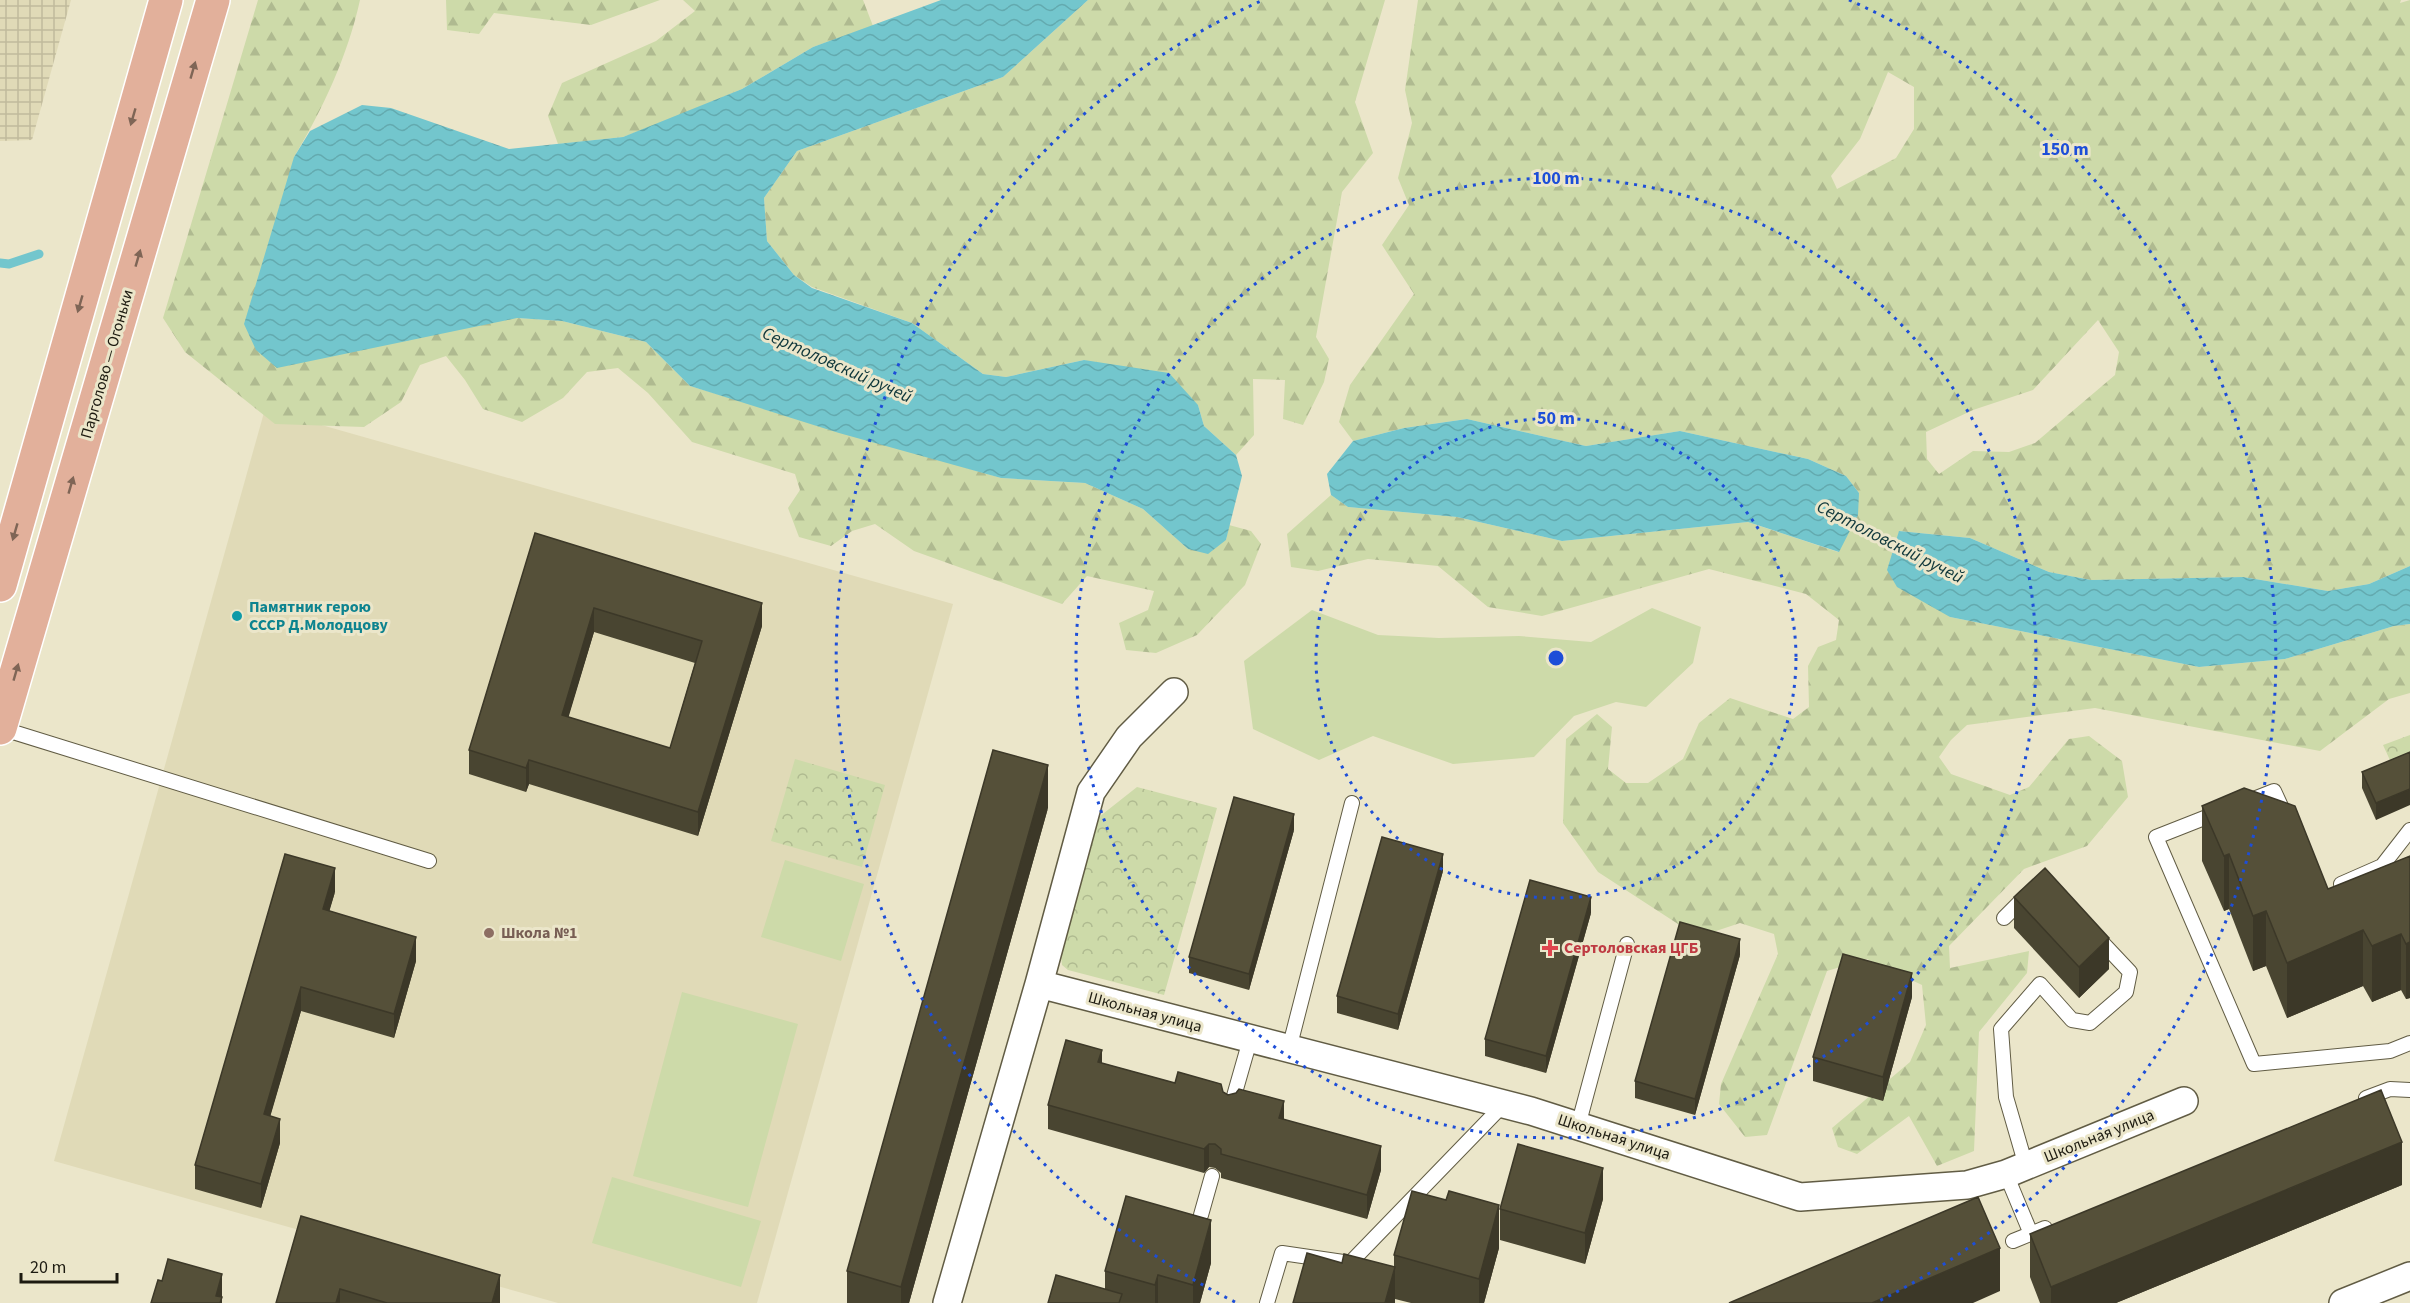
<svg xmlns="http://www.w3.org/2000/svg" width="2410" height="1303" font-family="'Source Sans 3',sans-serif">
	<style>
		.built { fill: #e0dab7 }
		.industrial { fill: url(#industrial-grid) }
		.grass { fill: #cddaa9 }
		.forest { fill: url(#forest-firs); fill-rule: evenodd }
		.park { fill: url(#park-crowns) }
		.water { fill: url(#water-waves) }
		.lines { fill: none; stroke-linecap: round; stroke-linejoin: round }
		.stream { stroke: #73c6cd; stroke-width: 9 }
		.service-casing { stroke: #615c44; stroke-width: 16 }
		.minor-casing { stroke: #615c44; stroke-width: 30 }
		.primary-casing { stroke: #fff; stroke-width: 36 }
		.service { stroke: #fff; stroke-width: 14 }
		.minor { stroke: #fff; stroke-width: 27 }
		.primary { stroke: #e2b09b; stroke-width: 33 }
		.wall { fill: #494531; fill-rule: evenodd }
		.shaded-wall { fill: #3c3828 }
		.building { fill: #555039; stroke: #3c3828; stroke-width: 1.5; fill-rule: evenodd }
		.oneway { fill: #7f6556 }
		.ring { fill: none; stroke: #1d4ed8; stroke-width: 3; stroke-dasharray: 3 6 }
		.culture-dot { fill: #0f9aa8; stroke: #ebe6ca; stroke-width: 2 }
		.education-dot { fill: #8d6e63; stroke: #ebe6ca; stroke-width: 2 }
		.health-dot { fill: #e0444e; stroke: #ebe6ca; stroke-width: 2 }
		.labels { text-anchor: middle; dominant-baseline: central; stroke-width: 6; stroke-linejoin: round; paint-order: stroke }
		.street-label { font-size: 16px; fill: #1c1a10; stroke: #ebe6ca }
		.culture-label { font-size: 16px; font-weight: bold; fill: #0d838f; stroke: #ebe6ca; text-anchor: start }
		.education-label { font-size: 16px; font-weight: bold; fill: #785e54; stroke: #ebe6ca; text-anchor: start }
		.health-label { font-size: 16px; font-weight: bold; fill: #be3a42; stroke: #ebe6ca; text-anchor: start }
		.water-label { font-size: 18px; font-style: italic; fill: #0e363a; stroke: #ebe6ca }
		.centre { fill: #1d4ed8; stroke: #ebe6ca; stroke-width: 3 }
		.ring-label { font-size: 18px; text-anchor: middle; font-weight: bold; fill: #1d4ed8; stroke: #ebe6ca; stroke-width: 6; stroke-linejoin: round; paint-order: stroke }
	</style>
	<defs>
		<pattern id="industrial-grid" width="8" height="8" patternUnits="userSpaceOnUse" patternTransform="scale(1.5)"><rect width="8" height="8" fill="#e0dab7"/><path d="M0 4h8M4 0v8" fill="none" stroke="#c0ba9c"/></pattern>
		<pattern id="forest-firs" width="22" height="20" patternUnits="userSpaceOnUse" patternTransform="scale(1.5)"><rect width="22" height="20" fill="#cddaa9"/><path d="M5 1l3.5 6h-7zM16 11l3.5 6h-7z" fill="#afba90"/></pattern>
		<pattern id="park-crowns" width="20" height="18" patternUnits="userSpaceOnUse" patternTransform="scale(1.5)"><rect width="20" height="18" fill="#cddaa9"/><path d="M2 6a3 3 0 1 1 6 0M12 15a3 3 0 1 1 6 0" fill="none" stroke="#afba90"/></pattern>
		<pattern id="water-waves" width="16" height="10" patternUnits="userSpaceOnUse" patternTransform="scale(1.5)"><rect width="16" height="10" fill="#73c6cd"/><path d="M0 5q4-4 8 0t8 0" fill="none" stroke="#63aaaf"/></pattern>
	</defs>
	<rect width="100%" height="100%" fill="#ebe6ca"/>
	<path class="built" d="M265 409 953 604 757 1303H558L54 1161Z"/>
	<path class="industrial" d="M0 0H71L32 140 0 141Z"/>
	<path class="grass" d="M1652 608 1701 627 1693 663 1646 707 1616 702 1574 716 1534 757 1453 764 1373 736 1319 760 1253 729 1244 661 1312 610 1378 635 1439 638 1519 636 1591 642Z
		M785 860 864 884 841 961 761 937Z
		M682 992 798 1024 748 1207 633 1176Z
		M612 1177 761 1221 741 1287 592 1243Z"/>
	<path class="forest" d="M258 0H360C348 55 323 109 294 157L517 318 562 321 646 342 690 386 1001 478 1085 483 1143 509 1188 549 1226 540 1229 525 1251 531 1261 544 1245 585 1197 635 1156 653 1126 650 1119 623 1148 610 1154 591 1087 576 1062 604 914 551 875 524 852 531 831 546 799 537 788 508 800 490 795 474 692 442 648 393 618 368 587 372 563 398 522 422 483 409 465 380 446 356 420 365 401 402 364 427 275 424 185 352 163 318Z
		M446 0H660L591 25 494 13 479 34 447 30Z
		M683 0H863L873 26 813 47 742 89 661 123 623 137 558 144 548 116 562 83 656 41 695 11Z
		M1088 0H1385L1355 102 1373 153 1342 192 1316 337 1329 359 1324 382 1303 425 1283 419 1285 380 1253 379 1254 435 1236 455 1204 426 1198 405 1084 360 1006 377 983 374 912 323 812 287 794 275 767 241 764 198 797 151 1003 77Z
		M1418 0H2401L2400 3 2410 0V566L2369 584 2328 591 2243 577 2091 580 2049 572 1970 538 1899 531 1950 617 2199 667 2285 659 2394 626 2410 624V693L2389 699 2320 751 2095 708 1967 725 1951 740 1939 757 1951 774 2010 795 2029 787 2069 739 2089 736 2122 761 2128 797 2087 846 2024 869 1949 946 1950 968 2029 951 2027 973 1979 1032 1974 1151 1937 1166 1909 1116 1857 1154 1838 1147 1832 1128 1910 1062 1926 1025 1922 985 1867 959 1827 971 1767 1135 1745 1137 1719 1104 1721 1084 1778 954 1774 934 1740 923 1698 937 1598 872 1563 823 1566 739 1597 714 1612 727 1608 769 1626 783H1648L1683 759 1699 723 1730 698 1793 719 1809 707 1808 666 1818 647 1836 640 1839 620 1806 594 1709 569 1542 616 1488 607 1438 566 1368 559 1318 571 1291 567 1287 534 1331 495 1348 507 1457 517 1562 541 1748 522 1838 552 1859 493 1846 476 1808 459 1680 431 1586 446 1467 419 1404 428 1353 441 1339 422 1350 385 1414 294 1382 245 1409 205 1398 178 1412 123 1405 90ZM1888 72 1914 87V129L1896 158 1837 189 1831 176 1860 139ZM2098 320 2119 352 2115 375 2035 443 2009 452 1973 451 1939 474 1927 459 1926 432 1973 410 2033 390Z"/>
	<path class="park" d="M2410 735V764L2394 769 2383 745Z
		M795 759 885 785 862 867 771 841Z
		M1137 787 1217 808 1164 995 1068 970 1062 965 1061 956 1099 817Z"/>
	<path class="water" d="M941 0H1088L1003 77 797 151 764 198 767 241 794 275 812 288 912 323 983 374 1006 377 1084 360 1169 373 1198 405 1204 426 1236 455 1242 476 1226 540 1208 554 1188 549 1143 509 1085 483 1001 478 839 433 690 386 646 342 562 321 517 318 277 368 256 350 244 324 294 157 310 131 362 105 391 108 509 149 623 137 742 89 813 47Z
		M1467 419 1586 446 1680 431 1808 459 1846 476 1859 493 1858 515 1839 552 1748 522 1562 541 1457 517 1348 507 1331 495 1327 474 1353 441 1404 428Z
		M1899 531 1970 538 2049 572 2091 580 2243 577 2328 591 2369 584 2410 566V624L2394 626 2285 659 2199 667 1950 617 1897 587 1887 570Z"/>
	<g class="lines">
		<path class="stream" d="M0 263 9 264 39 254
			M1843 518 1905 551"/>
		<defs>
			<path id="service" d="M0 728 429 861
				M2246 802 2274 791 2286 817
				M2217 813 2156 837 2254 1064 2390 1051 2410 1043
				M2341 884 2382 866 2410 830
				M2004 918 2026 896
				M1289 1049 1352 803
				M2366 1098 2390 1089 2410 1090
				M1230 1110 1250 1040
				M1578 1126 1627 944
				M2026 1166 2006 1097 2001 1029 2040 984 2072 1020 2090 1023 2126 992 2130 972 2097 937
				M2006 1174 2031 1234
				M1201 1215 1212 1176
				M2013 1241 2045 1228
				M1267 1303 1282 1253 1350 1263 1504 1104"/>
			<path id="minor" d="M1039 984 1091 792 1129 737 1174 692
				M947 1303 1039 984 1531 1111 1800 1197 1967 1185 2006 1174 2184 1101
				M2343 1303 2410 1276"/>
			<path id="primary" d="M0 585 166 0
				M0 728 213 0"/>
		</defs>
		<use href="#service" class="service-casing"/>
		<use href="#minor" class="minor-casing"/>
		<use href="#primary" class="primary-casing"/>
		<use href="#service" class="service"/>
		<use href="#minor" class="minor"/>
		<use href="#primary" class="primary"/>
	</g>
	<path class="wall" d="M535 533 762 626 698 836 529 784 526 792 469 774V750ZM594 632 695 663 670 748 568 717Z
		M2410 752 2376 820 2362 788V772Z
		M2202 806 2328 889 2410 856V998L2406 999 2401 990 2372 1002 2363 986 2287 1018 2266 966 2253 971 2229 909 2224 911 2202 861Z
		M1048 808 909 1303H847V1271Z
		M1294 830 1249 990 1189 973V957Z
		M1443 871 1398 1030 1337 1013V996Z
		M335 892 329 911 416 961 394 1038 301 1011 270 1116 280 1143 261 1208 195 1189V1165Z
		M2014 897 2109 969 2079 998 2014 928Z
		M1591 913 1546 1073 1485 1056V1039Z
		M1740 955 1695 1115 1635 1098V1081Z
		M1912 997 1883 1101 1813 1081V1057Z
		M1102 1063 1175 1083 1223 1092 1284 1119 1381 1170 1367 1219 1221 1178V1173L1215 1168 1209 1167 1204 1173 1048 1129V1105Z
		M2402 1185 2116 1303H2040L2030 1277V1234Z
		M1603 1199 1585 1264 1500 1240V1209Z
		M301 1216 500 1303H276Z
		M1499 1248 1484 1303H1411L1395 1299V1303L1342 1263 1394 1266V1255Z
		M1211 1263 1200 1303H1048L1105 1289V1271Z"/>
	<path class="shaded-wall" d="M762 603V626L698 836V812Z
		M594 608V632L562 739V715Z
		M529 760V784L526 792V768Z
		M1048 765V808L909 1303H901V1287Z
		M2410 789V805L2376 820V803Z
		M1294 814V830L1249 990V974Z
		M1443 854V871L1398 1030V1014Z
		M2229 854V909L2224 911V856Z
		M335 868V892L323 933V909Z
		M1591 897V913L1546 1073V1056Z
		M2266 911V966L2253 971V916Z
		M2363 930V986L2287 1018V963Z
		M2401 934V990L2372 1002V946Z
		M416 937V961L394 1038V1014Z
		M2109 938V969L2079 998V967Z
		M1740 939V955L1695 1115V1099Z
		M2410 942V998L2406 999V944Z
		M1912 973V997L1883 1101V1077Z
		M301 987V1011L264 1138V1114Z
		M1102 1050V1074L1098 1062Z
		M1284 1101V1125L1279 1118Z
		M280 1119V1143L261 1208V1184Z
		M2402 1142V1185L2116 1303H2051V1287Z
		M1209 1144V1167L1204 1173V1149Z
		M1381 1146V1170L1367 1219V1195Z
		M1603 1168V1199L1585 1264V1233Z
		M1499 1205V1248L1484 1303H1479V1279Z
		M1211 1220V1263L1200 1303H1193V1285Z
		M2000 1248V1291L1973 1303H1872Z
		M1395 1267V1303H1385Z
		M222 1274V1303H216V1296Z
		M500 1275V1303H492Z
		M1158 1275V1303H1155V1285Z
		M340 1289V1303H336Z"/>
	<path class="building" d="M535 533 762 603 698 812 529 760 526 768 469 750ZM594 608 702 641 670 748 562 715Z
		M993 750 1048 765 901 1287 847 1271Z
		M2410 752V789L2376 803 2362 772Z
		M2244 788 2295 806 2328 889 2410 856V942L2406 944 2401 934 2372 946 2363 930 2287 963 2266 911 2253 916 2229 854 2224 856 2202 806Z
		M1234 797 1294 814 1249 974 1189 957Z
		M1382 837 1443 854 1398 1014 1337 996Z
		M285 854 335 868 323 909 416 937 394 1014 301 987 264 1114 280 1119 261 1184 195 1165Z
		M2045 868 2109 938 2079 967 2014 897Z
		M1530 880 1591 897 1546 1056 1485 1039Z
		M1680 922 1740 939 1695 1099 1635 1081Z
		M1843 954 1912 973 1883 1077 1813 1057Z
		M1066 1040 1102 1050 1098 1062 1175 1083 1178 1072 1221 1084 1223 1092 1228 1095 1236 1093 1239 1089 1284 1101 1279 1118 1381 1146 1367 1195 1221 1154V1149L1215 1144H1209L1204 1149 1048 1105Z
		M2381 1090 2402 1142 2051 1287 2030 1234Z
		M1518 1144 1603 1168 1585 1233 1500 1209Z
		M1412 1191 1446 1200 1449 1191 1499 1205 1479 1279 1394 1255Z
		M1126 1196 1211 1220 1193 1285 1158 1275 1155 1285 1105 1271Z
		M1978 1197 2000 1248 1872 1303H1729Z
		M301 1216 500 1275 492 1303H387L340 1289 336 1303H276Z
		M1307 1253 1342 1263 1344 1254 1395 1267 1385 1303H1293Z
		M168 1259 222 1274 216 1296 222 1297 220 1303H151L158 1280 162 1281Z
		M1056 1275 1122 1294 1119 1303H1048Z"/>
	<defs><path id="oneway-solid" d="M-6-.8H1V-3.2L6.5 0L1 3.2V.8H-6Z" transform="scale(1.5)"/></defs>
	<g class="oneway">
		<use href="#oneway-solid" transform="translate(193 70) rotate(-74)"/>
		<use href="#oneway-solid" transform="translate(133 117) rotate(106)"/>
		<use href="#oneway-solid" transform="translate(138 258) rotate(-74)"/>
		<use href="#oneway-solid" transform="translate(80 304) rotate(106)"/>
		<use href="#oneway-solid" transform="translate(71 485) rotate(-74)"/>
		<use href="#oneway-solid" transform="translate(15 532) rotate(106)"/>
		<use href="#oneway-solid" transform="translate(16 672) rotate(-74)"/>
	</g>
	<g class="ring">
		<circle cx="1556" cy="658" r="240"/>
		<circle cx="1556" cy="658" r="480"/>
		<path d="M1235 1302A720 720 0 0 1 1263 0M1849 0A720 720 0 0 1 1877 1302"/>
	</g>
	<circle class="culture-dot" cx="237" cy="616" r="6"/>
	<circle class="education-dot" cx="489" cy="933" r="6"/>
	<path class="health-dot" d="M1547 939h6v6h6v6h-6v6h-6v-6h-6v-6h6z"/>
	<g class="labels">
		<g class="street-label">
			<text transform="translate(107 364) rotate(-74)">Парголово — Огоньки</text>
			<text transform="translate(1145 1012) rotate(15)">Школьная улица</text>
			<text transform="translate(2099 1136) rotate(-22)">Школьная улица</text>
			<text transform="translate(1614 1137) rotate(18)">Школьная улица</text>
		</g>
		<g class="culture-label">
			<text x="249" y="607">Памятник герою<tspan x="249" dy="18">СССР Д.Молодцову</tspan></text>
		</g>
		<g class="education-label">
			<text x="501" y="933">Школа №1</text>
		</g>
		<g class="health-label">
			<text x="1564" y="948">Сертоловская ЦГБ</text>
		</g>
		<g class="water-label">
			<text transform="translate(837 365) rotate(24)">Сертоловский ручей</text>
			<text transform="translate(1890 542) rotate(27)">Сертоловский ручей</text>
		</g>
	</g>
	<circle cx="1556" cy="658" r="9" class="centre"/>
	<g class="ring-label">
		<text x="2065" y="155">150 m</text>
		<text x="1556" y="184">100 m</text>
		<text x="1556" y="424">50 m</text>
	</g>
	<path d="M21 1273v9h96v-9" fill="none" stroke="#1c1a10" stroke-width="3"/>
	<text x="30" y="1273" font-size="18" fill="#1c1a10" stroke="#ebe6ca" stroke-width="4.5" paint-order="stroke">20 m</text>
</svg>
